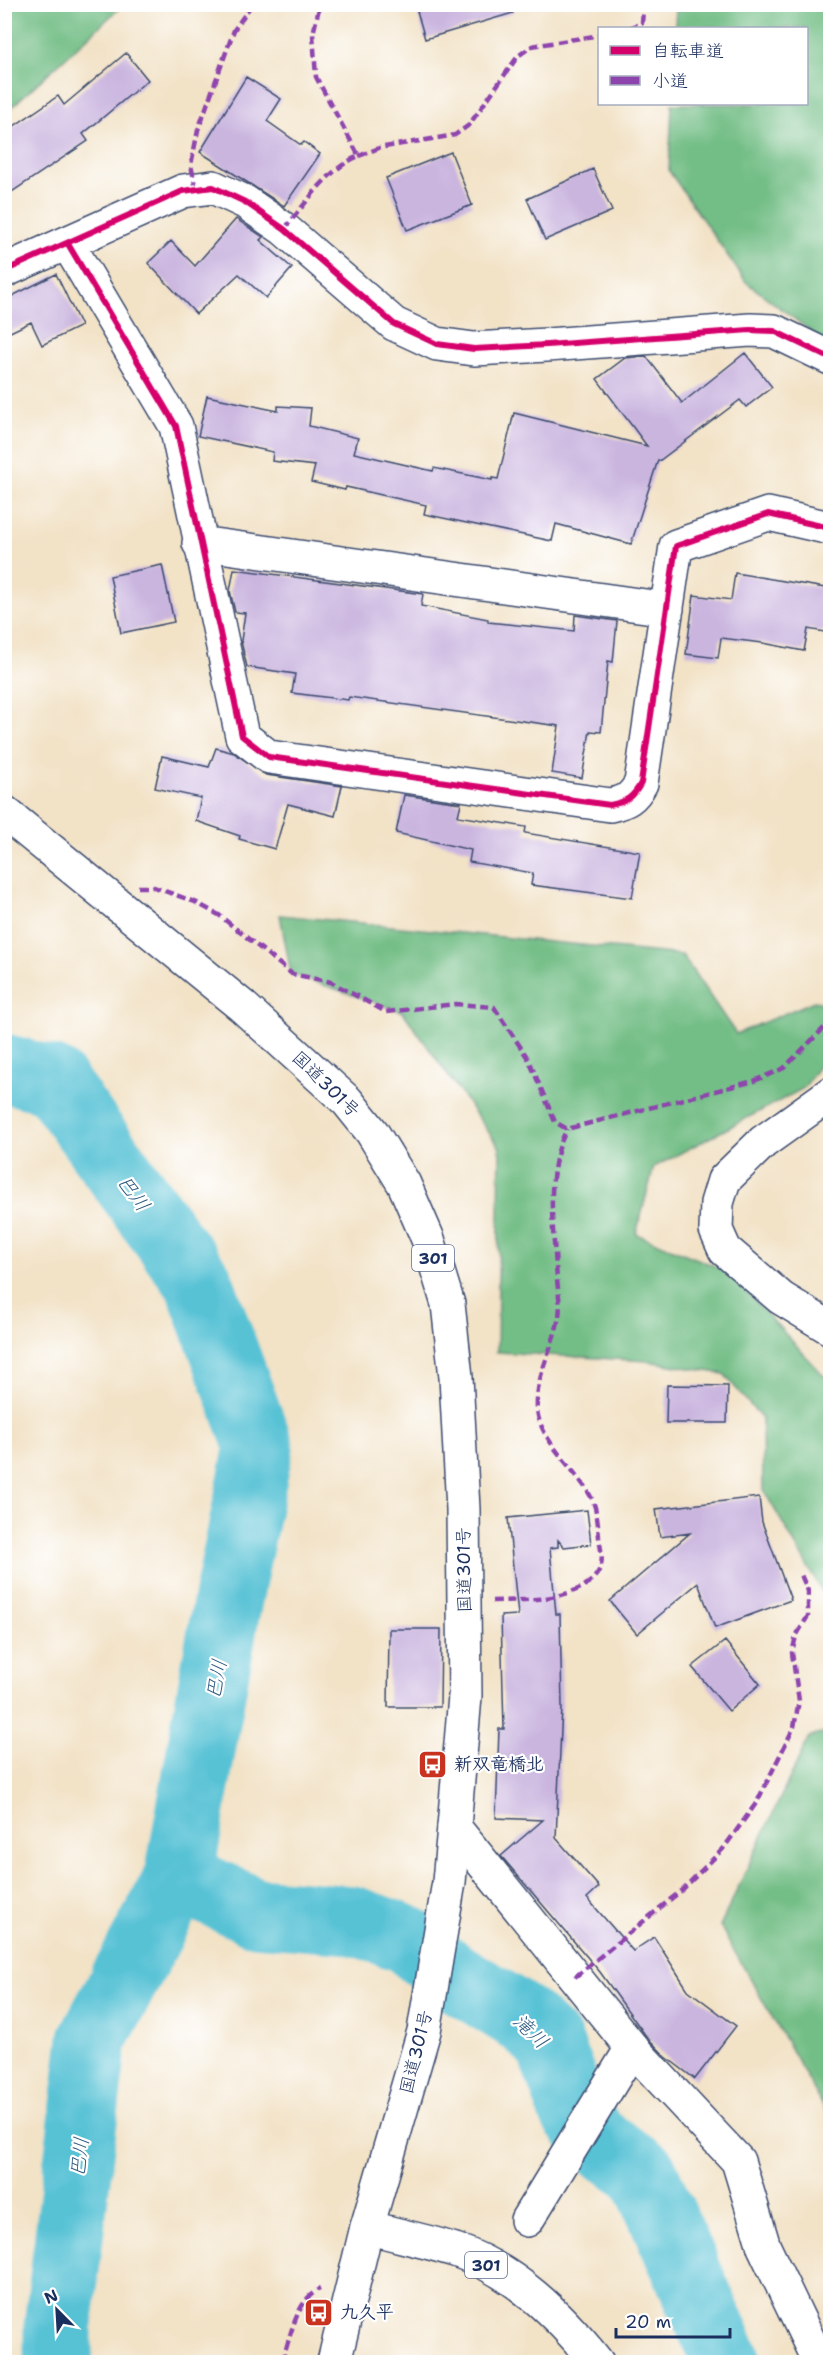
<svg xmlns="http://www.w3.org/2000/svg" width="835" height="2367" font-family="'Shantell Sans','Klee One',sans-serif">
	<style>
		.forest { fill: #73be86; stroke: #477672; stroke-width: 1.5 }
		.lines { fill: none; stroke-linecap: round; stroke-linejoin: round }
		.river { stroke: #59c2d5; stroke-width: 69 }
		.building { fill: #cab5df }
		.minor-casing { stroke: #3b4a6e; stroke-width: 36 }
		.major-casing { stroke: #3b4a6e; stroke-width: 36 }
		.highway-casing { stroke: #3b4a6e; stroke-width: 36 }
		.minor { stroke: #fff; stroke-width: 33 }
		.major { stroke: #fff; stroke-width: 33 }
		.highway { stroke: #fff; stroke-width: 33 }
		.quiet { stroke: #8e44ad; stroke-width: 4.5; stroke-dasharray: 9 4.5; stroke-linecap: butt }
		.cycleway-casing { stroke: #fff; stroke-width: 10 }
		.cycleway { stroke: #d6006c; stroke-width: 6 }
		.labels { text-anchor: middle; dominant-baseline: central; stroke-width: 4.5; stroke-linejoin: round; paint-order: stroke }
		.shield { fill: #fff; stroke: #5f6d8e; stroke-width: 1.5 }
		.shield-label { font-size: 16px; font-weight: bold; fill: #1b2f5e }
		.street-label { font-size: 18px; fill: #1b2f5e; stroke: #fff }
		.poi-label { font-size: 18px; font-weight: bold; fill: #1b2f5e; stroke: #fff; text-anchor: start }
		.water-label { font-size: 20px; font-style: italic; fill: #2e5b82; stroke: #fff }
	</style>
	<rect width="100%" height="100%" fill="#fff"/>
	<filter id="ink" filterUnits="userSpaceOnUse"><feTurbulence type="fractalNoise" baseFrequency=".0167" numOctaves="2"/><feDisplacementMap in="SourceGraphic" scale="12" xChannelSelector="R" yChannelSelector="G"/><feConvolveMatrix kernelMatrix="1 2 1 2 8 2 1 2 1" color-interpolation-filters="sRGB"/></filter>
	<filter id="wash" filterUnits="userSpaceOnUse"><feTurbulence type="fractalNoise" baseFrequency=".008" numOctaves="4" result="noise"/><feDisplacementMap in="SourceGraphic" scale="24" xChannelSelector="R" yChannelSelector="G"/><feGaussianBlur stdDeviation="1.35" result="paint"/><feColorMatrix in="noise" values="0 0 0 0 0 0 0 0 0 0 0 0 0 0 0 0 0 1.4 0 .05"/><feComposite in="paint" operator="in"/></filter>
	<g filter="url(#wash)">
		<rect width="100%" height="100%" fill="#f2e2c6"/>
		<path class="forest" d="M5 4H123V5L5 113Z
			M676 5H830V346L746 282 669 171 672 104H806V28H675Z
			M280 915 682 955 736 1034 814 1001 830 1004V1050L804 1088 654 1167 636 1234 727 1271 830 1382V1578L824 1595 763 1489 762 1419 724 1374 648 1361 497 1352 500 1148 403 1012 291 974Z
			M830 1732V2118L720 1926 809 1737Z"/>
		<g class="lines">
			<path class="river" d="M4 1068 53 1081 199 1282 259 1447 225 1614 179 1877 93 2039 58 2327V2362
				M179 1877 255 1912 352 1920 406 1939 444 1970 523 2019 549 2043 574 2112 594 2139 643 2172 727 2362"/>
		</g>
		<g id="blocks">
			<path class="building" d="M415 4H512L513 13 425 39Z
				M126 53 148 80 83 134 88 141 4 197V133L58 96 64 105Z
				M246 77 281 99 267 121 301 145 304 142 320 154 284 206 200 152Z
				M451 152 472 205 407 230 386 178Z
				M593 169 612 211 545 240 527 199Z
				M236 219 263 237 260 240 292 268 266 298 239 274 196 314 148 263 171 241 195 266Z
				M56 274 81 326 42 345 31 322 4 335V300Z
				M745 353 772 387 746 407 740 400 659 461 658 460 631 544 556 524 552 541 424 514 426 505 346 487 345 490 311 482 315 466 272 461 273 452 198 436 207 396 278 411V406L311 408 309 426 358 438 354 453 433 471 434 468 492 480V478L498 479 514 413 647 446 597 379 625 358 646 356 682 403Z
				M162 565 174 622 121 633 110 576Z
				M234 569 423 594 421 606 488 619V622L574 631 575 615 617 621 613 662 608 661 601 732 590 731 582 778 552 773 559 726 349 697 348 700 292 693 295 674 247 667 241 641 245 613 235 612 230 591Z
				M735 573 831 589V633L808 629 804 651 763 643 721 638 718 658 686 654 694 595 731 600Z
				M216 748 234 753 266 775 342 786 335 816 288 804 275 849 239 839 240 836 196 821 201 798 155 788 162 756 209 767Z
				M404 795 461 803 458 816 526 827 525 833 640 852 632 898 531 885 533 873 469 862 471 850 396 833Z
				M667 1385 728 1386 727 1423H666Z
				M759 1497 762 1522 791 1600 715 1628 698 1583 637 1634 610 1601 690 1533 660 1537 656 1509Z
				M587 1510 591 1544 564 1547 558 1540V1547L550 1548 556 1614H560L562 1707 556 1838 599 1887 587 1898 633 1951 654 1937 688 1990 736 2026 695 2079 666 2057 646 2036 600 1972 501 1856 543 1820 496 1818 499 1729H504L501 1616 518 1615 508 1518Z
				M389 1629H441L440 1707H388Z
				M725 1641 760 1684 729 1711 692 1667Z"/>
		</g>
	</g>
	<g filter="url(#ink)">
		<use href="#blocks" fill-opacity="0" stroke="#3b4a6e" stroke-width="1.5"/>
		<g class="lines">
			<defs>
				<path id="minor" d="M68 244 176 426 242 736 269 757 610 805C626 802 633 798 641 783L676 546 768 514 830 528
					M4 271 183 191 213 187 245 202 284 229 394 324 437 344 474 349 547 345 750 330 774 331 830 358
					M199 543 667 609
					M830 1094 763 1142 724 1180 717 1203 716 1230 725 1250 781 1298 830 1328
					M454 1827 632 2048 738 2161 764 2247 819 2362
					M527 2220 632 2048"/>
				<path id="major" d="M334 2362 367 2227"/>
				<path id="highway" d="M4 812 242 1006 347 1101 372 1132 404 1184 428 1239 448 1304 456 1377 463 1509 465 1696 454 1827 449 1882 424 2031 367 2227C396 2235 426 2241 455 2250 514 2270 559 2315 597 2362"/>
			</defs>
			<use href="#minor" class="minor-casing"/>
			<use href="#major" class="major-casing"/>
			<use href="#highway" class="highway-casing"/>
			<use href="#minor" class="minor"/>
			<use href="#major" class="major"/>
			<use href="#highway" class="highway"/>
			<path class="quiet" d="M629 28 642 23 643 10 640 4
				M359 156 379 148 455 135 469 125 518 56 532 46 600 35
				M196 189 191 165 198 130 234 30 252 4
				M284 229C306 204 327 169 359 156L316 77 313 34 320 4
				M138 887H154L195 902 219 915 292 974 331 982 386 1012 456 1004 494 1007 529 1060 555 1122 567 1129 754 1081 784 1068 830 1022
				M492 1601C521 1600 587 1602 600 1568 604 1559 600 1546 599 1537 598 1524 597 1508 591 1497 577 1470 539 1440 537 1409 535 1375 554 1348 559 1316 561 1305 558 1291 557 1280 554 1231 543 1174 567 1129
				M575 1977 682 1890 723 1849 757 1802 794 1727 799 1701 792 1653 796 1636 808 1616V1591L801 1575
				M282 2362C290 2339 296 2299 320 2289"/>
			<defs>
				<path id="cycleway" d="M68 244 176 426 242 736 269 757 610 805C626 802 633 798 641 783L676 546 768 514 830 528
					M4 271 183 191 213 187 245 202 284 229 394 324 437 344 474 349 547 345 750 330 774 331 830 358"/>
			</defs>
			<use href="#cycleway" class="cycleway-casing"/>
			<use href="#cycleway" class="cycleway"/>
		</g>
	</g>
	<defs>
		<symbol id="bus-square" viewBox="-11 -11 22 22"><rect x="-9" y="-9" width="18" height="18" rx="4" fill="#c8321e" stroke="#fff"/><path d="M-5-6H5V4H4V6H2V4H-2V6H-4V4H-5ZM-3.5-4V0h7V-4ZM-3.5 1.2v1.5H-2V1.2ZM2 1.2v1.5H3.5V1.2Z" fill="#fff"/></symbol>
	</defs>
	<g fill-rule="evenodd">
		<use href="#bus-square" x="416" y="1748" width="33" height="33"/>
		<use href="#bus-square" x="302" y="2296" width="33" height="33"/>
	</g>
	<g class="labels">
		<g class="shield">
			<rect x="412" y="1245" width="42" height="26" rx="4.5"/>
			<rect x="465" y="2252" width="42" height="26" rx="4.5"/>
		</g>
		<g class="shield-label">
			<text x="433" y="1258">301</text>
			<text x="486" y="2265">301</text>
		</g>
		<g class="street-label">
			<text transform="translate(326 1084) rotate(44)">国道301号</text>
			<text transform="translate(464 1570) rotate(-91)">国道301号</text>
			<text transform="translate(416 2052) rotate(-76)">国道301号</text>
		</g>
		<g class="poi-label">
			<text x="454" y="1764">新双竜橋北</text>
			<text x="340" y="2312">九久平</text>
		</g>
		<g class="water-label">
			<text transform="translate(134 1193) rotate(54)">巴川</text>
			<text transform="translate(216 1679) rotate(-79)">巴川</text>
			<text transform="translate(531 2031) rotate(44)">滝川</text>
			<text transform="translate(79 2157) rotate(-83)">巴川</text>
		</g>
	</g>
	<rect width="835" height="2367" fill="none" stroke="#fff" stroke-width="24"/>
	<rect x="598" y="27" width="210" height="78" fill="#ffffff" stroke="#a4acbf" stroke-width="1.5"/>
	<rect x="610" y="46" width="30" height="9" fill="#d6006c" stroke="#a4acbf" stroke-width="1.5"/>
	<text x="652" y="57" font-size="18" fill="#1b2f5e">自転車道</text>
	<rect x="610" y="76" width="30" height="9" fill="#8e44ad" stroke="#a4acbf" stroke-width="1.5"/>
	<text x="652" y="87" font-size="18" fill="#1b2f5e">小道</text>
	<g transform="translate(57 2310) rotate(336)" stroke="#ffffff" stroke-width="4.5" paint-order="stroke">
	<path d="M0-4.5L10 22L0 15L-10 22Z" fill="#1b2f5e"/>
	<text y="-9" font-size="16" font-weight="bold" text-anchor="middle" fill="#1b2f5e">N</text>
	</g>
	<path d="M616 2328v9h114v-9" fill="none" stroke="#1b2f5e" stroke-width="3"/>
	<text x="625" y="2328" font-size="18" fill="#1b2f5e" stroke="#ffffff" stroke-width="4.5" paint-order="stroke">20 m</text>
</svg>
